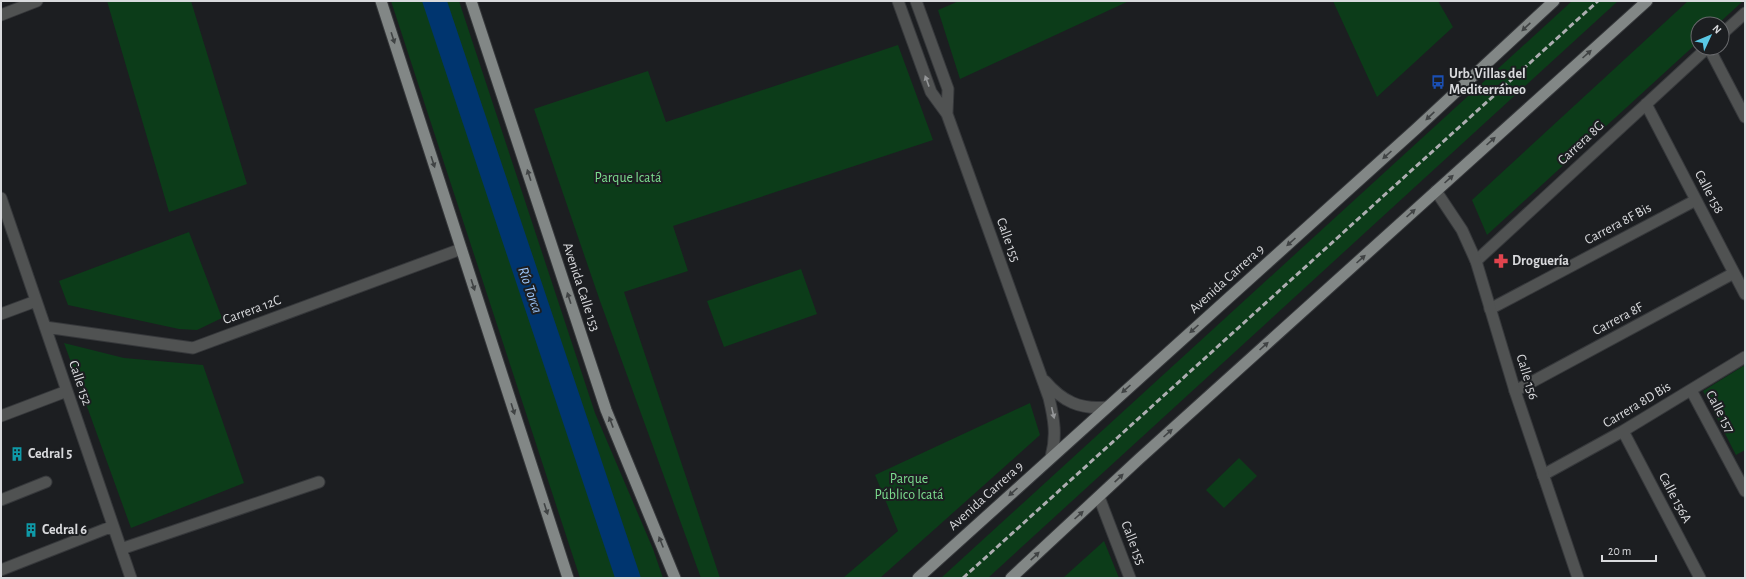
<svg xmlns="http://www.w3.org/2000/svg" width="1746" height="579" font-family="'Alegreya Sans',sans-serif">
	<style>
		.green { fill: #0c3c19 }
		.water { fill: #00356f }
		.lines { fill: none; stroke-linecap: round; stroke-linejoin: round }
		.minor-casing { stroke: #36383b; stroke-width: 13 }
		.tertiary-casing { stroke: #36383b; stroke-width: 13 }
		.primary-casing { stroke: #36383b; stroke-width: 13 }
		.minor { stroke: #505252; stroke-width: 11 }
		.tertiary { stroke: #505252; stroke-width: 11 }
		.primary { stroke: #828786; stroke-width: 11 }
		.rail { stroke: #adaeb1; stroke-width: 3; stroke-dasharray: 6 3; stroke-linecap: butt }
		.oneway { fill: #404344 }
		.oneway2 { fill: #949698 }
		.labels { text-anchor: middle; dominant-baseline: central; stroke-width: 4; stroke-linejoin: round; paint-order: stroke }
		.poi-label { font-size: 14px; font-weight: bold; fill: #d9dadd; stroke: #1c1e21; text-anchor: start }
		.street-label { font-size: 14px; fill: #d9dadd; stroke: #1c1e21 }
		.park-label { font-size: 14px; fill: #7cdd8f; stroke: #1c1e21 }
		.water-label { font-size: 15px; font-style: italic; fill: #9cc5f9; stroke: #1c1e21 }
	</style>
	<rect width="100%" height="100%" fill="#1c1e21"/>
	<path class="green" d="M107 1H191L247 184 169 212Z
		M391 1H459L595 413 653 549 663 578H580Z
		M959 1H1129L960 79 938 10Z
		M1333 1H1438L1453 27 1377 97Z
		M1572 1H1618L988 578H941Z
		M1688 1H1743L1718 24H1698V42L1487 235 1472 200Z
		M898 45 933 140 673 226 688 271 624 292 720 578H701L600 301 534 109 648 71 666 122Z
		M189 232 222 318 197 330 179 329 68 305 59 281Z
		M801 269 817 314 724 347 707 301Z
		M64 343 124 358 203 365 244 483 131 528Z
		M1745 365V450L1736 455 1703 391Z
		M1030 403 1040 435 880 578H843L898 531 875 475Z
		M1239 458 1257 476 1224 508 1206 490Z
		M1104 541 1119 578H1063Z"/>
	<path class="water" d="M422 1H447L641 578H615Z"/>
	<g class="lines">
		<defs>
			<path id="minor" d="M898 1 931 92 947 114 1049 398C1054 419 1057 436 1051 457
				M916 1 948 89 947 114
				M1 15 37 1
				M1722 34 1745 13
				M1709 48 1745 117
				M1646 104 1745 294
				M1 198 131 578
				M1476 261 1707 48
				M1490 309 1696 200
				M1 314 36 301
				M45 327 193 348 461 249
				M1045 381C1062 401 1080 410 1107 407
				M1691 390 1745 491
				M1515 391 1734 273
				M1 416 67 391
				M1623 431 1700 578
				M1543 475 1623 431 1745 357
				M1099 497 1130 578
				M1 500 46 482
				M121 549 319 482
				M1 570 113 526"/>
			<path id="tertiary" d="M1436 191 1462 230 1476 261 1515 391 1578 578"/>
			<path id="primary" d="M381 1 568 578
				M471 1 606 410 675 578
				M918 578 1416 129 1554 1
				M1011 578 1139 459 1647 1"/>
		</defs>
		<use href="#minor" class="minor-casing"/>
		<use href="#tertiary" class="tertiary-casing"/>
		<use href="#primary" class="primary-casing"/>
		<use href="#minor" class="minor"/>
		<use href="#tertiary" class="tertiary"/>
		<use href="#primary" class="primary"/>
		<path class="rail" d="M963 578 1598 1"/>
	</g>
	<defs><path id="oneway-solid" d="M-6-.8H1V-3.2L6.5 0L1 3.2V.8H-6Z"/></defs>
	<g class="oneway">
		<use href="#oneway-solid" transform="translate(1526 27) rotate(137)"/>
		<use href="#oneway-solid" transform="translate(393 38) rotate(72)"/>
		<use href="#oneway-solid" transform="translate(1587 54) rotate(-42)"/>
		<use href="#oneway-solid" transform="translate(1430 116) rotate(137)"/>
		<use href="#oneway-solid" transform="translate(1491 141) rotate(-42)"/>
		<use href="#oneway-solid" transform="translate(1387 155) rotate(138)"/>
		<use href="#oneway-solid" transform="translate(433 162) rotate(72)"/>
		<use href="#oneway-solid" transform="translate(529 175) rotate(-108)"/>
		<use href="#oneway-solid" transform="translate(1449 179) rotate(-42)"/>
		<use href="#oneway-solid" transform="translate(1411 213) rotate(-42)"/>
		<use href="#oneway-solid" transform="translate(1291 242) rotate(138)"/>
		<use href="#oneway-solid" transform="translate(1361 259) rotate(-42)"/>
		<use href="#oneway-solid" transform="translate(473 285) rotate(72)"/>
		<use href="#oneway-solid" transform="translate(569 298) rotate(-108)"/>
		<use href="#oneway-solid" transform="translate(1194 329) rotate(138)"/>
		<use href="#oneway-solid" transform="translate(1264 346) rotate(-42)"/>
		<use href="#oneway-solid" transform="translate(1126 389) rotate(138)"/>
		<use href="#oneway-solid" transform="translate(513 409) rotate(72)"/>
		<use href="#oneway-solid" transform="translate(611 422) rotate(-111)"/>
		<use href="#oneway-solid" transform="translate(1168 433) rotate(-42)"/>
		<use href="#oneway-solid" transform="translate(1119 478) rotate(-43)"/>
		<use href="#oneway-solid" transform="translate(1013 492) rotate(138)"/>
		<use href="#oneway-solid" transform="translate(546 509) rotate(72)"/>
		<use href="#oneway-solid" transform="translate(1079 515) rotate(-42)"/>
		<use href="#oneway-solid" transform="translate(661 542) rotate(-112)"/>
		<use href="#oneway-solid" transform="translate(1035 556) rotate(-43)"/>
	</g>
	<g class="oneway2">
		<use href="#oneway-solid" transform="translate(927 81) rotate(-110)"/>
		<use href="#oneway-solid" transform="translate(1053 413) rotate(77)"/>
	</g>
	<defs>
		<symbol id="bus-bare" viewBox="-9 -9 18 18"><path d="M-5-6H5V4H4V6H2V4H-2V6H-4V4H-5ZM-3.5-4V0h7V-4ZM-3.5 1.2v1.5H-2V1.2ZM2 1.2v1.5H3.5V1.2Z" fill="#1a4fb4" stroke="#1c1e21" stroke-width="2.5" paint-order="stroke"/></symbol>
		<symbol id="pharmacy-bare" viewBox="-9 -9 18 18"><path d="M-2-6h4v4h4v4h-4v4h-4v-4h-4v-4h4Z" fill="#e0444e" stroke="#1c1e21" stroke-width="2.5" paint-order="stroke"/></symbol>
		<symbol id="building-bare" viewBox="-9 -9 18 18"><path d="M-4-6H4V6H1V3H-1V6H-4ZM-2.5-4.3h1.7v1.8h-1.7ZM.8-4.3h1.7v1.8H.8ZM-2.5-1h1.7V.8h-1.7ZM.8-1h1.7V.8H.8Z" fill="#0f9aa8" stroke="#1c1e21" stroke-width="2.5" paint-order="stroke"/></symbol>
	</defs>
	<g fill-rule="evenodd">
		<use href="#bus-bare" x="1428" y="72" width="20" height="20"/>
		<use href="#pharmacy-bare" x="1491" y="251" width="20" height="20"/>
		<use href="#building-bare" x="7" y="444" width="20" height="20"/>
		<use href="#building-bare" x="21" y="520" width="20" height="20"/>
	</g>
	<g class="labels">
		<g class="poi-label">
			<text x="1449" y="74">Urb. Villas del<tspan x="1449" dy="16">Mediterráneo</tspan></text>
			<text x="1512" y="261">Droguería</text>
			<text x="28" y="454">Cedral 5</text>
			<text x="42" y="530">Cedral 6</text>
		</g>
		<g class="street-label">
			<text transform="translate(1581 143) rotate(-43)">Carrera 8G</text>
			<text transform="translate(1709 192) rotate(62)">Calle 158</text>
			<text transform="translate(1618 224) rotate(-28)">Carrera 8F Bis</text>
			<text transform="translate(1008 240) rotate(70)">Calle 155</text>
			<text transform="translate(1227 279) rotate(-42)">Avenida Carrera 9</text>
			<text transform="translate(581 287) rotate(72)">Avenida Calle 153</text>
			<text transform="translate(252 310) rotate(-20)">Carrera 12C</text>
			<text transform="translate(1618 319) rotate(-28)">Carrera 8F</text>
			<text transform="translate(1527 377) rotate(73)">Calle 156</text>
			<text transform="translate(80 383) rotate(71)">Calle 152</text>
			<text transform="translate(1637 405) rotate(-31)">Carrera 8D Bis</text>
			<text transform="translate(1720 412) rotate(62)">Calle 157</text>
			<text transform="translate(986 496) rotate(-42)">Avenida Carrera 9</text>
			<text transform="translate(1675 498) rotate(62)">Calle 156A</text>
			<text transform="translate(1133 543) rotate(69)">Calle 155</text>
		</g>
		<g class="park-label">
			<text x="628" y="178">Parque Icatá</text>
			<text x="909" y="479">Parque<tspan x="909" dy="16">Público Icatá</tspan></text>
		</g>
		<g class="water-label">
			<text transform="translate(530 290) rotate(71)">Río Torca</text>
		</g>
	</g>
	<rect width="1746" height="579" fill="none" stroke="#d9dadd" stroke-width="4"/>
	<g transform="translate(1710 36) rotate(46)"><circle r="19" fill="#1c1e21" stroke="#68696c"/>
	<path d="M0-3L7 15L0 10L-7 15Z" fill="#5ac8e5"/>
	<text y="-6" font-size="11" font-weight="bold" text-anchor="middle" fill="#d9dadd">N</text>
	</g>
	<path d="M1602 555v6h54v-6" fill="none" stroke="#d9dadd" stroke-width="2"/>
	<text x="1608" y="555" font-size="12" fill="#d9dadd" stroke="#1c1e21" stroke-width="3" paint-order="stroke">20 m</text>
</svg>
